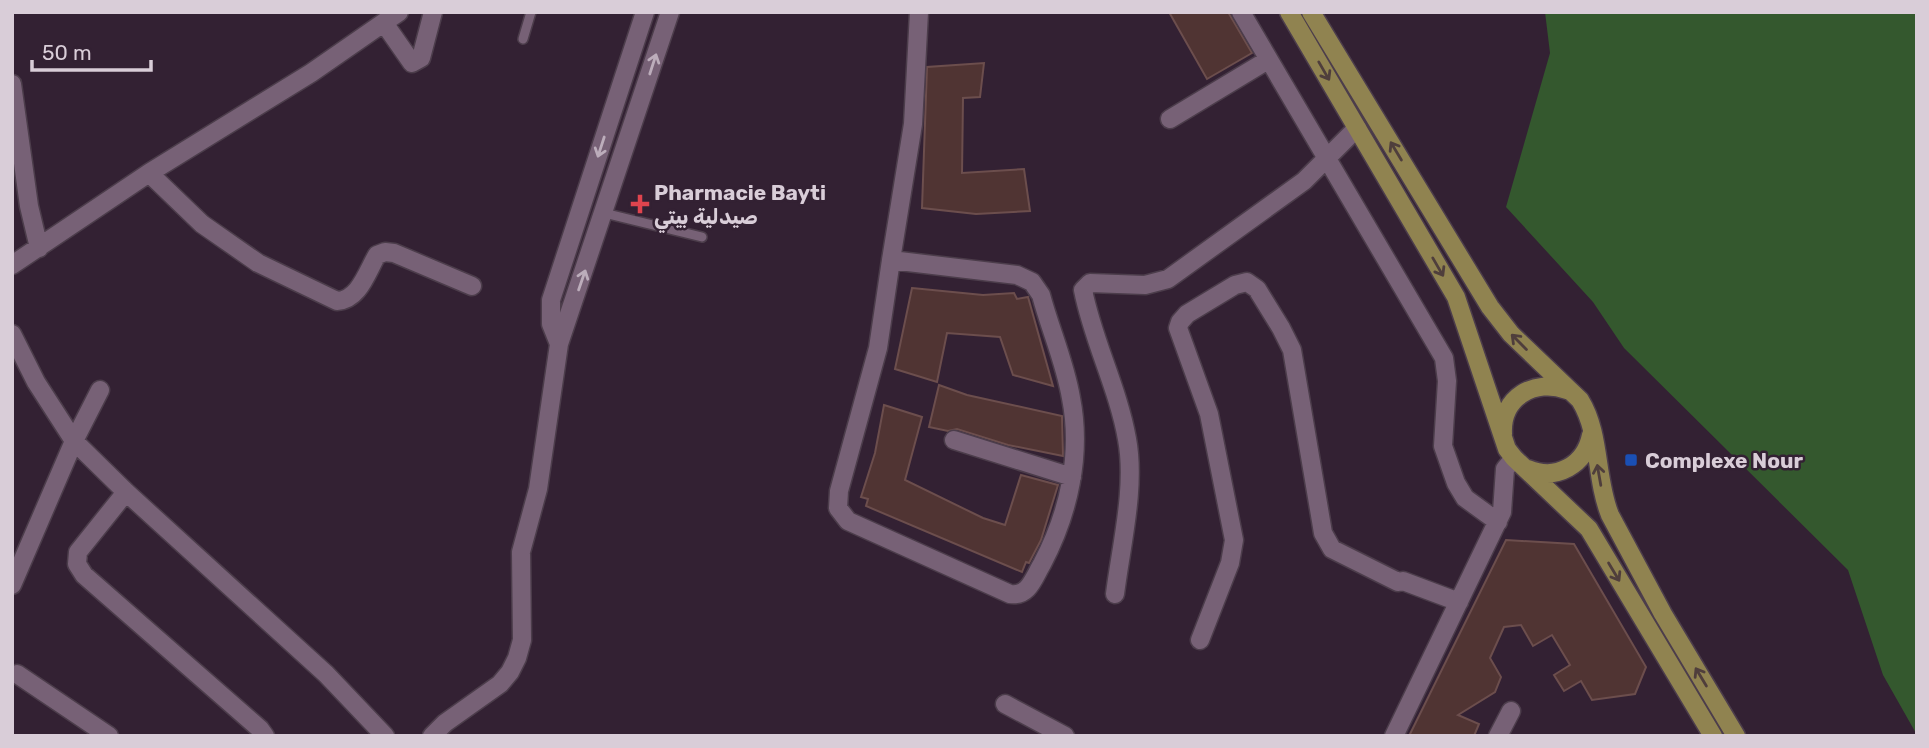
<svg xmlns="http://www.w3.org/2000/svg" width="1929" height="748" font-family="Rubik,Cairo,sans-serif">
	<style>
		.green { fill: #34582e }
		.building { fill: #503433; stroke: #6c4e4d; stroke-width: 2 }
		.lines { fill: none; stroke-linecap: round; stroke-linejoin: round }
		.service-casing { stroke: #4c3d4b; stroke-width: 12 }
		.minor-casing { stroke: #4c3d4b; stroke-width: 21 }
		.primary-casing { stroke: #4c3d4b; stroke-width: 21 }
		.service { stroke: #776176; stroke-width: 9 }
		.minor { stroke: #776176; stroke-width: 18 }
		.primary { stroke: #908350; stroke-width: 18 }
		.oneway { stroke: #bcadbb }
		.oneway2 { stroke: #4f3e3c }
		.health-dot { fill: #e0444e; stroke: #332133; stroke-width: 2.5 }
		.transit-dot { fill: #1a4fb4; stroke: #332133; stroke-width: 2.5 }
		.labels { text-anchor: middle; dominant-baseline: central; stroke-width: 5; stroke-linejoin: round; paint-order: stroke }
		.poi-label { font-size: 21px; font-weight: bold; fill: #d9cdd8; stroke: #332133; text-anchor: start }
	</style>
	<rect width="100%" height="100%" fill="#332133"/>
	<path class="green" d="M1545 12H1917V735L1883 675 1848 570 1624 348 1593 302 1506 207 1550 53Z"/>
	<path class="building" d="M1169 12H1228L1252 53 1207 79Z
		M984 63 980 97 963 98 962 173 1024 169 1030 211 976 214 922 208 927 67Z
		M912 288 983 295 1014 293 1017 299 1028 297 1053 386 1013 375 1000 337 947 333 937 382 895 369Z
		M939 385 967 395 1062 416 1063 456 1008 445 957 429 948 431 929 427Z
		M884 405 922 417 905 480 983 518 1005 525 1021 475 1058 485 1041 540 1029 563 1026 562 1022 572 866 506 868 499 861 497 875 453Z
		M1506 540 1574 544 1646 667 1635 694 1592 700 1581 681 1564 691 1554 675 1570 665 1552 635 1533 646 1521 625 1504 627 1490 658 1501 677 1495 692 1458 715 1479 724 1474 736H1409Z"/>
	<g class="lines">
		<defs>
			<path id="service" d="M523 39 531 12
				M604 213 702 237"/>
			<path id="minor" d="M1241 12 1444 358 1447 381 1443 446 1456 483 1465 498 1498 522
				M384 23 412 63 421 58 433 12
				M12 84 29 206 39 248
				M1170 119 1268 60
				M149 173 202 224 258 263 337 301C359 300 367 272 377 255L385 252 394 253 472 286
				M891 260 1017 275 1032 282 1041 295C1050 329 1065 362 1071 398 1082 454 1069 513 1042 564 1034 577 1029 597 1010 594L848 521 838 508 839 491 878 348Z
				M891 260 913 124 919 12
				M12 265 149 173 311 73 399 12
				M12 334 36 382 74 441 126 492 326 674 385 736
				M559 344 551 324V300L645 12
				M954 440 1072 477
				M126 492 78 552 77 564 84 575 260 729 265 736
				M12 585 74 441 100 390
				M1115 594C1121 546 1136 487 1127 439 1118 388 1093 341 1083 290L1090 283 1145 285 1168 279 1304 181 1357 128
				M1200 640 1230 563 1234 540 1209 414 1178 328 1180 322 1187 314 1235 285 1247 282 1257 289 1281 328 1292 350 1321 521 1323 533 1332 549 1398 582 1403 581 1459 602
				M17 674 109 736
				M1005 704 1065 736
				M432 736 445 723 500 684 510 672 517 658 522 640 521 552 538 489 559 344 670 12
				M1394 736 1502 512 1505 469 1514 458
				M1498 736 1511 711"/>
			<path id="primary" d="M1289 12 1456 297 1507 449 1514 458 1589 529 1713 736
				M1311 12 1490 307 1511 334 1580 400C1601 434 1595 478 1610 515L1663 614 1736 736
				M1503 434C1501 397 1535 378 1567 390
				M1528 469C1557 481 1585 465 1591 435"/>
		</defs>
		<use href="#service" class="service-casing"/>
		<use href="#minor" class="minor-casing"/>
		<use href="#primary" class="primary-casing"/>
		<use href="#service" class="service"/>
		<use href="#minor" class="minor"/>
		<use href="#primary" class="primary"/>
	</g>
	<defs><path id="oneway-shaft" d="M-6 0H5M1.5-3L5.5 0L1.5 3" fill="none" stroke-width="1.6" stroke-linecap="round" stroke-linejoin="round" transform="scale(1.75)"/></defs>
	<g class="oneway">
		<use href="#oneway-shaft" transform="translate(653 64) rotate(-72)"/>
		<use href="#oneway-shaft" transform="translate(601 147) rotate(108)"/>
		<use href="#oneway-shaft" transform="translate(582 280) rotate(-71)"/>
	</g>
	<g class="oneway2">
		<use href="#oneway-shaft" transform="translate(1324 71) rotate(60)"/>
		<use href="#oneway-shaft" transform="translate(1396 151) rotate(-121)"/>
		<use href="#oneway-shaft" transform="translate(1438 267) rotate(60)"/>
		<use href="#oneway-shaft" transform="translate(1519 342) rotate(-135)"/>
		<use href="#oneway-shaft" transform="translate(1599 475) rotate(-100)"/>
		<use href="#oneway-shaft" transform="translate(1614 572) rotate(59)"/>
		<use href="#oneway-shaft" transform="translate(1701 677) rotate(-121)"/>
	</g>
	<path class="health-dot" d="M636.5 193.5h7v7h7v7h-7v7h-7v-7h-7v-7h7z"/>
	<rect class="transit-dot" x="1624" y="453" width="14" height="14" rx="3.5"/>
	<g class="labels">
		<g class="poi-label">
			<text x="654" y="192">Pharmacie Bayti<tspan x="654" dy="24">صيدلية بيتي</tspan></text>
			<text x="1645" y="460">Complexe Nour</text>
		</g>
	</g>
	<rect width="1929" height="748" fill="none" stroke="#d9cdd8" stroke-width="28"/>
	<path d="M32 60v10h119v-10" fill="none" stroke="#d9cdd8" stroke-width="3.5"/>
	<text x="42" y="60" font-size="21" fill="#d9cdd8" stroke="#332133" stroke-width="5" paint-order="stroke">50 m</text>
</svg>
